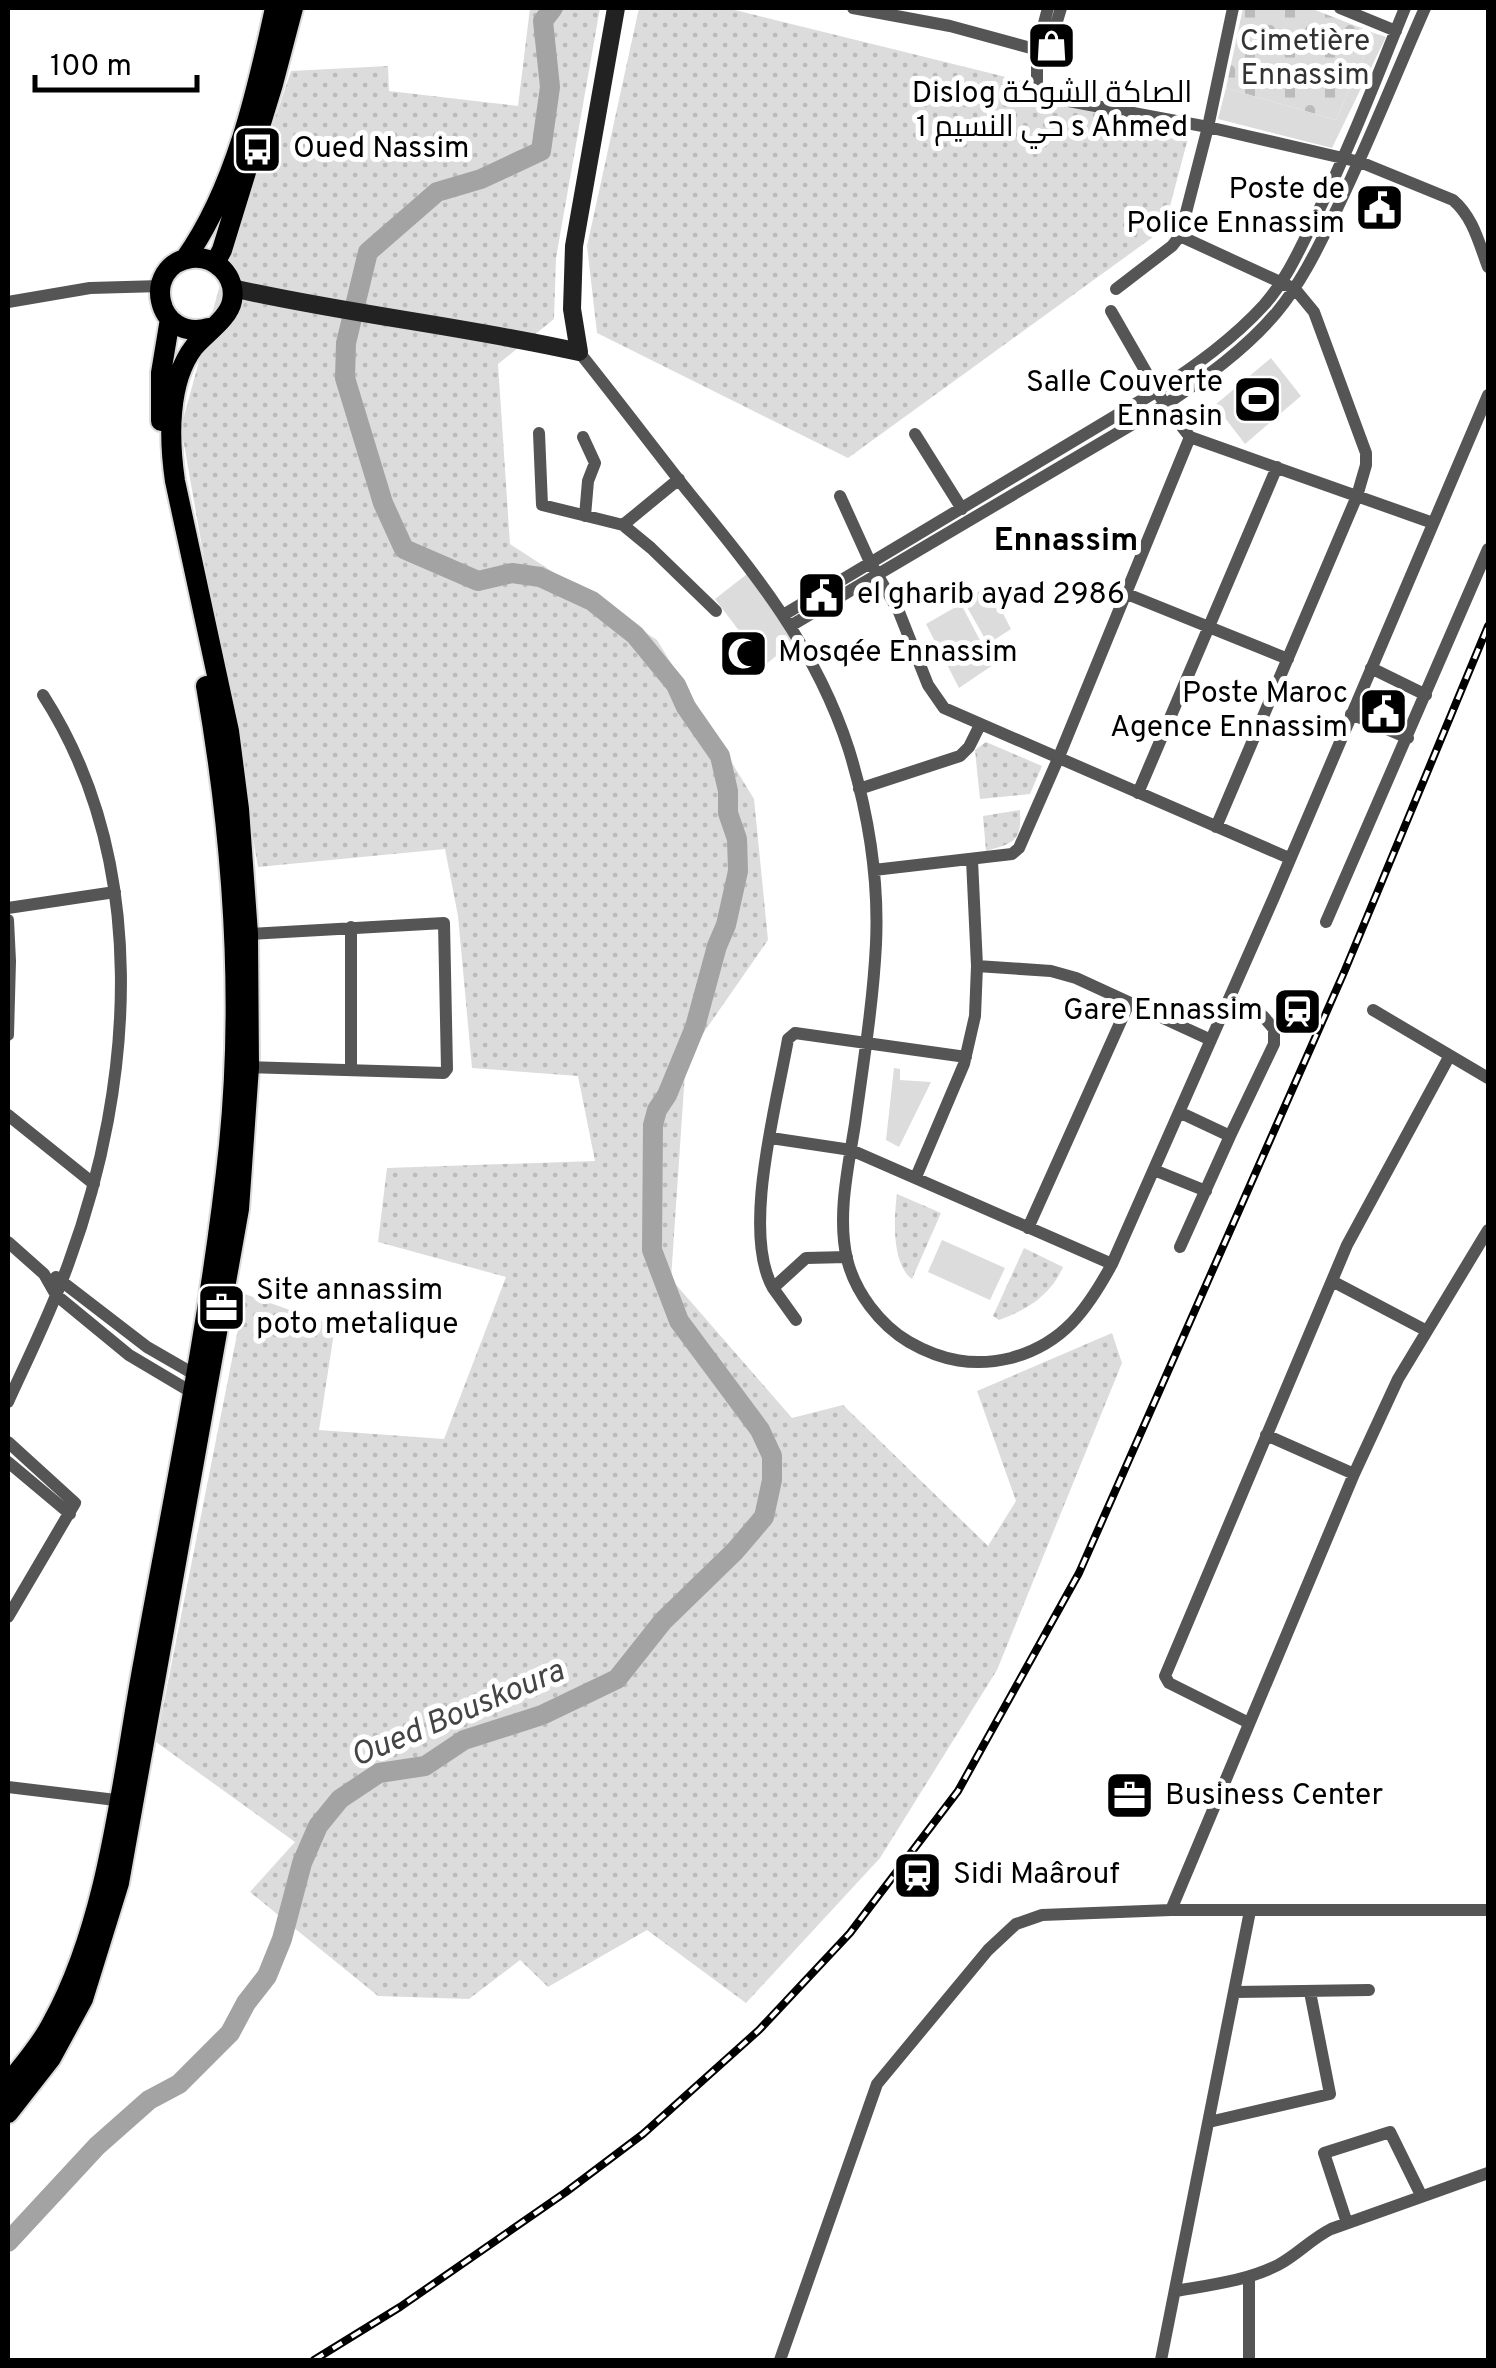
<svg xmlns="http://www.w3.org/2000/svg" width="1496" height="2368" font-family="Overpass,Cairo,sans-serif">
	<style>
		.grass { fill: url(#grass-dots) }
		.cemetery { fill: url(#cemetery-stones) }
		.park { fill: #dcdcdc }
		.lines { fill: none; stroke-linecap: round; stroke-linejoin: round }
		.river { stroke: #a3a3a3; stroke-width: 20 }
		.primary-casing { stroke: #dbdbdb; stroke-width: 24 }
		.street { stroke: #555; stroke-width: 12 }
		.secondary { stroke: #222; stroke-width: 18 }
		.primary { stroke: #000; stroke-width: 20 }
		.rail-casing { stroke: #000; stroke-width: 8 }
		.rail { stroke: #fff; stroke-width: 4; stroke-dasharray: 11; stroke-linecap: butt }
		.labels { text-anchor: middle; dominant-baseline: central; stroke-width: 10; stroke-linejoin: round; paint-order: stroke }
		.park-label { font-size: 30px; fill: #333; stroke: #fff }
		.poi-label { font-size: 30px; fill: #000; stroke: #fff; text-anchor: start }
		.neighbourhood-label { font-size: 32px; font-weight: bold; fill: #000; stroke: #fff }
		.water-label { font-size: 32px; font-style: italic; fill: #444; stroke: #fff }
	</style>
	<defs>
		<pattern id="grass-dots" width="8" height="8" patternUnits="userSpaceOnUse" patternTransform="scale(2.5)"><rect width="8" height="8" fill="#dcdcdc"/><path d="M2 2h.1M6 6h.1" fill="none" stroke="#bbb" stroke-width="1.8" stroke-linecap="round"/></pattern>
		<pattern id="cemetery-stones" width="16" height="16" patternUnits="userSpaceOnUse" patternTransform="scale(2.5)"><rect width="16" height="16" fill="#dcdcdc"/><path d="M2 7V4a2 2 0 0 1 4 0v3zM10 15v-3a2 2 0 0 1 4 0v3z" fill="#bbb"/></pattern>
	</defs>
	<rect width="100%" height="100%" fill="#fff"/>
	<path class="grass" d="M530 8H600L556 258 554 319 498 364 510 544 657 640 754 799 768 940 686 1058 671 1279 792 1418 843 1405 988 1546 1016 1501 977 1391 1112 1333 1122 1363 997 1670 880 1858 746 2003 647 1930 548 1987 520 1960 469 1999 378 1996 250 1892 295 1842 156 1742 245 1294 335 1326 319 1430 444 1439 506 1277 378 1242 387 1168 595 1161 578 1076 472 1068 458 916 445 849 258 867 181 427 224 270 291 71 388 66 389 91 518 106Z
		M639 8H727L1192 123 1164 229 848 458 597 333 587 246Z
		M986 742 1042 766 1030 794 980 799 975 750Z
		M1020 810C1022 842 1014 843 986 851L983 816Z
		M897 1194 941 1213 912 1279C891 1264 894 1216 897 1194Z
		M1024 1248 1063 1267C1051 1295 1027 1310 999 1320L993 1316Z"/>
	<path class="cemetery" d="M1243 8H1310L1374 33 1336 120 1226 88Z"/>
	<path class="park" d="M1374 33 1386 37 1332 148 1218 119 1226 88 1336 120Z
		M1271 358 1301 396 1245 444 1215 405Z
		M747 574 796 640 765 665 715 599Z
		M989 586 1011 629 988 644 963 600Z
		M961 604 993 665 959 688 926 624Z
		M894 1068 900 1069V1080L931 1082 899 1147 886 1140Z
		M942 1240 1005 1268 990 1300 928 1272Z"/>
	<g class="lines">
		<path class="river" d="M8 2242 97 2146 149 2100 179 2084 230 2033 246 2003 267 1976 282 1939 302 1863 318 1826 340 1799 379 1773 425 1766 464 1740 542 1715 617 1679 663 1621 735 1551 764 1517 772 1480V1456L760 1430 679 1321 652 1250 653 1125 657 1110 667 1095 695 1027 717 946 726 925 738 871 737 839 728 813V791L720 756 686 707 676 685 635 635 592 601 540 577 512 573 478 581 404 549 383 503 345 378 346 343 368 252 437 192 481 179 541 151 550 87 543 21 553 8"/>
		<defs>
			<path id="primary" d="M185 259C235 189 257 91 275 8
				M215 263 222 250 273 84 293 8
				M161 421V373L170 319
				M8 2084C23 2065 41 2045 52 2023 110 1918 122 1776 144 1659 175 1488 211 1317 229 1145 244 994 232 835 206 686
				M8 2113 51 2058 83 1999 119 1883 239 1209 249 1067 248 934 239 809 229 731 175 481C169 440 167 382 194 347 206 333 229 318 232 301 237 276 215 255 191 258 141 265 155 343 209 328"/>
		</defs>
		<use href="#primary" class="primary-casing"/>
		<path class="street" d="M853 8 950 26 1049 53
			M1048 8 1037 50V91L1042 96 1208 127 1360 162 1453 200C1473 217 1479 243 1488 267
			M1340 8 1396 31
			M1046 58 1061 8
			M1180 236 1295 289 1314 312 1366 453V465L1357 496 1216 827
			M1116 289 1172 246 1180 236 1208 127 1233 8
			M8 302 90 288 161 286
			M579 352C615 397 650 443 686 489 753 571 816 647 849 750 868 812 879 879 876 944 873 1004 863 1065 855 1124 848 1168 837 1216 847 1259 855 1292 880 1325 909 1342 942 1361 974 1367 1011 1358 1063 1344 1087 1310 1112 1264L1274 897 1488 395
			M539 433 542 505 623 525 651 548 716 611
			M915 434 962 509
			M583 437 595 463 588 481 585 516
			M1190 437 1433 523
			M840 496 870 562 899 612 928 685 944 708 1289 858
			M623 525 679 479
			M1127 594 1288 659
			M785 614 1157 391C1195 366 1233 339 1264 305 1288 278 1302 244 1318 212 1351 145 1377 76 1405 8
			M792 625 1165 405C1206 377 1245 350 1277 312 1300 284 1316 252 1332 219 1366 150 1394 78 1425 8
			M1371 668 1426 695
			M1351 714 1408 738
			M859 789 960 756 969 747 980 725
			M1138 793 1277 467
			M972 860 977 966 1051 971 1076 978 1211 1040
			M874 870 1012 854 1019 848 1058 759 1190 437 1165 405 1111 311
			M8 908 115 892
			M8 920 10 961 8 1035
			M1326 922 1488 549
			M351 927V1070
			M248 934 444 923 447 1069 444 1073 249 1067
			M1373 1010 1488 1078
			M1179 1112 1230 1136 1180 1247
			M8 1115 94 1184
			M1230 1136 1274 1044V1029L1263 1016
			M771 1138 851 1150 1112 1264
			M1154 1170 1206 1191
			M916 1177 964 1064 975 1016 977 966
			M1028 1228 1129 1003
			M8 1242 44 1274 56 1295 129 1355 198 1396
			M847 1257 806 1258 773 1288C741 1232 777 1103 788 1039L795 1033 966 1057
			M56 1277 147 1347 199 1377
			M1332 1281 1427 1331
			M773 1288 796 1320
			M8 1402C29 1356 52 1310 69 1262 135 1082 150 861 43 695
			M1266 1435 1354 1474
			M8 1442 75 1503 8 1617
			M8 1462 70 1514
			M1249 1723 1169 1683 1165 1676 1347 1245 1449 1057
			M8 1787 124 1801
			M1171 1910 1354 1474 1398 1379 1488 1230
			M1234 1992 1369 1990
			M1209 2122 1330 2094 1310 1992
			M1347 2223 1324 2153 1390 2132 1421 2195
			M1249 2277V2360
			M1176 2291C1210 2285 1246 2281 1278 2265 1297 2255 1311 2239 1331 2229L1488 2173
			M780 2360 877 2084 988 1950 1016 1924 1042 1915 1171 1910H1488
			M1161 2360 1250 1911"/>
		<path class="secondary" d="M232 288C346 314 464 326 579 352L572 309 574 246 616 8"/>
		<use href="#primary" class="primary"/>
		<defs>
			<path id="rail" d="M314 2360 400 2307 566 2192 643 2134 759 2030 850 1933 958 1791 1079 1573 1345 970 1488 626"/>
		</defs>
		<use href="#rail" class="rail-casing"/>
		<use href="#rail" class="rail"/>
	</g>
	<defs>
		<symbol id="shop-square" viewBox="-11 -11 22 22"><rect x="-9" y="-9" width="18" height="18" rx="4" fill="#000" stroke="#fff"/><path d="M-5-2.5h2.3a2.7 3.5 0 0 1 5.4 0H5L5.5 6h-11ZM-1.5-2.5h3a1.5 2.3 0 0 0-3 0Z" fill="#fff"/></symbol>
		<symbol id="bus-square" viewBox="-11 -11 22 22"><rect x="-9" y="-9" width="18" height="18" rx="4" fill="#000" stroke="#fff"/><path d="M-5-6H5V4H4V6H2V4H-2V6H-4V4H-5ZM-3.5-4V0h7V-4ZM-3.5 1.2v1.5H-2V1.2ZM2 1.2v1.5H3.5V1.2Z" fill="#fff"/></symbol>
		<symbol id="civic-square" viewBox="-11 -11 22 22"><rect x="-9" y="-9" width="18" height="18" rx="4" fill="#000" stroke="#fff"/><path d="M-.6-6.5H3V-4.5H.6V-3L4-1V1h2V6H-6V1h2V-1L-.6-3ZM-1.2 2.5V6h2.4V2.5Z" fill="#fff"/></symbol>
		<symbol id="stadium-square" viewBox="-11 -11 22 22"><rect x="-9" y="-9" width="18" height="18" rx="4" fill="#000" stroke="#fff"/><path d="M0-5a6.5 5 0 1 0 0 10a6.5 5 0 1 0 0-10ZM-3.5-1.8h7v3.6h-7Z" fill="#fff"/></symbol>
		<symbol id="mosque-square" viewBox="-11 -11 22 22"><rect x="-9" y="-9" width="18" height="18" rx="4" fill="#000" stroke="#fff"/><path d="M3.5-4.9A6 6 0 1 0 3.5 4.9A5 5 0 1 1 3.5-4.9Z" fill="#fff"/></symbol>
		<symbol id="station-square" viewBox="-11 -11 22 22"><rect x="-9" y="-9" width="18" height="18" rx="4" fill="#000" stroke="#fff"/><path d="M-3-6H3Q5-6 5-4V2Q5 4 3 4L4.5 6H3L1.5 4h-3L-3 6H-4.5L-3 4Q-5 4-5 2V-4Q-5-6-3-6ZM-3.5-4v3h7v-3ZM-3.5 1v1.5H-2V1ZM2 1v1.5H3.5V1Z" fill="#fff"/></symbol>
		<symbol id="office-square" viewBox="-11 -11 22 22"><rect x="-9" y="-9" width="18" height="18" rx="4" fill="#000" stroke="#fff"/><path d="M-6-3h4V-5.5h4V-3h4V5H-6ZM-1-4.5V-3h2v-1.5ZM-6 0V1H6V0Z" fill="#fff"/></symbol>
	</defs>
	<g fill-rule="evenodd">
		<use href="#shop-square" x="1024" y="18" width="55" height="55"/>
		<use href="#bus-square" x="230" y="122" width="55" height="55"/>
		<use href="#civic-square" x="1352" y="180" width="55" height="55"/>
		<use href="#stadium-square" x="1230" y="372" width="55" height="55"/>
		<use href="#civic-square" x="794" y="568" width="55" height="55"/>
		<use href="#mosque-square" x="716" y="626" width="55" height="55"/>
		<use href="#civic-square" x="1356" y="684" width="55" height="55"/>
		<use href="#station-square" x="1270" y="984" width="55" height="55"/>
		<use href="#office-square" x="194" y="1280" width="55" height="55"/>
		<use href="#office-square" x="1102" y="1768" width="55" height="55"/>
		<use href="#station-square" x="890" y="1848" width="55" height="55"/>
	</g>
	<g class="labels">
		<g class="park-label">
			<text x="1305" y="42">Cimetière<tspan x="1305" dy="34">Ennassim</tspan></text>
		</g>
		<g class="poi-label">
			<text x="1052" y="94" text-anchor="middle">Dislog الصاكة الشوكة<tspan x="1052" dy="34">حي النسيم 1 s Ahmed</tspan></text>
			<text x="293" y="149">Oued Nassim</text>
			<text x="1345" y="190" text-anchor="end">Poste de<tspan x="1345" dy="34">Police Ennassim</tspan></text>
			<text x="1223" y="383" text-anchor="end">Salle Couverte<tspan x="1223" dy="34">Ennasin</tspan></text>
			<text x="857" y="595">el gharib ayad 2986</text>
			<text x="778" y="653">Mosqée Ennassim</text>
			<text x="1348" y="694" text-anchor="end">Poste Maroc<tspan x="1348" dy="34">Agence Ennassim</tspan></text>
			<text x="1263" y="1011" text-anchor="end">Gare Ennassim</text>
			<text x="256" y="1291">Site annassim<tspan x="256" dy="34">poto metalique</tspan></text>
			<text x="1165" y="1796">Business Center</text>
			<text x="953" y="1875">Sidi Maârouf</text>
		</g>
		<g class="neighbourhood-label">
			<text x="1066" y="542">Ennassim</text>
		</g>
		<g class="water-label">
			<text transform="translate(458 1715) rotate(-23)">Oued Bouskoura</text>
		</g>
	</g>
	<rect width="1496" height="2368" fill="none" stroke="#000000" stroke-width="20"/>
	<path d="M35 75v15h162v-15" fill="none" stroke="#000000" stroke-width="5"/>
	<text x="50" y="75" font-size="30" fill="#000000" stroke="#ffffff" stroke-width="8" paint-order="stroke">100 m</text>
</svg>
